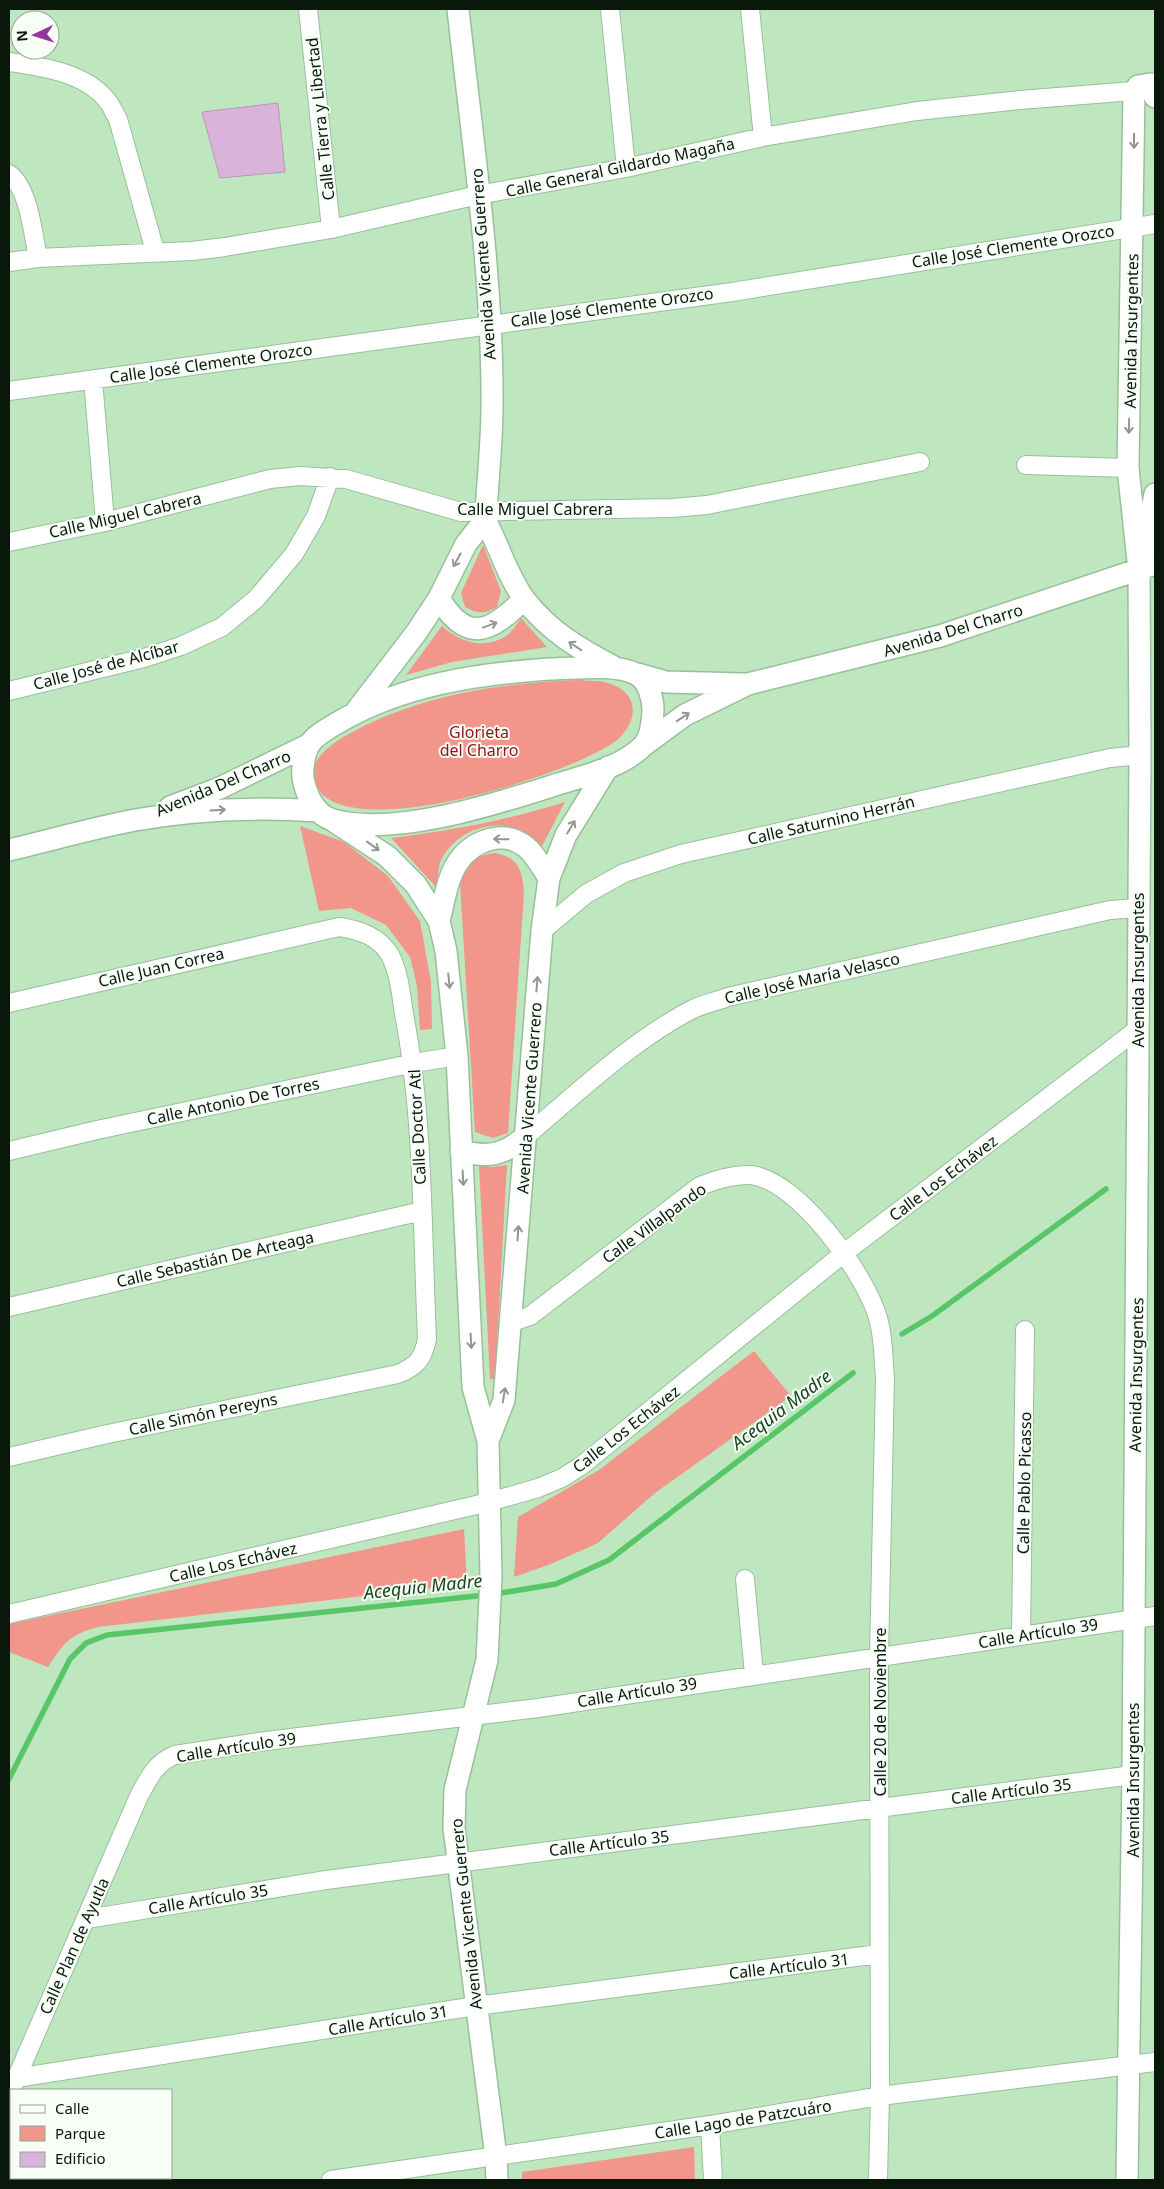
<svg xmlns="http://www.w3.org/2000/svg" width="1164" height="2189" font-family="'Noto Sans',sans-serif">
	<style>
		.green { fill: #f2958b }
		.lines { fill: none; stroke-linecap: round; stroke-linejoin: round }
		.stream { stroke: #58c667; stroke-width: 5.5 }
		.building { fill: #d9b3d9; stroke: #bb96bb }
		.minor-casing { stroke: #98bf9a; stroke-width: 20 }
		.tertiary-casing { stroke: #98bf9a; stroke-width: 24 }
		.minor { stroke: #fff; stroke-width: 18 }
		.tertiary { stroke: #fff; stroke-width: 21 }
		.oneway { stroke: #919791 }
		.labels { text-anchor: middle; dominant-baseline: central; stroke-width: 4; stroke-linejoin: round; paint-order: stroke }
		.street-label { font-size: 16px; fill: #0a180b; stroke: #f6fef6 }
		.park-label { font-size: 16px; fill: #8f1317; stroke: #f6fef6 }
		.water-label { font-size: 18px; font-style: italic; fill: #19441f; stroke: #f6fef6 }
	</style>
	<rect width="100%" height="100%" fill="#bee7c0"/>
	<path class="green" d="M483 545 501 591 497 607C485 614 477 614 465 607L461 593Z
		M521 618 547 647 452 662 406 675 442 626C459 642 484 650 506 636 512 632 517 624 521 618Z
		M578 680C588 681 601 680 611 684 640 694 638 722 617 740 576 773 340 850 315 783 307 763 327 747 342 738 413 696 496 683 578 680Z
		M565 802 541 848C531 839 519 828 505 826 479 823 453 837 441 860 438 867 438 879 436 887L391 838C454 830 504 821 565 802Z
		M300 826 344 842 388 876 420 921 431 982 432 1029 420 1030 417 986 410 957 386 925 351 908 319 911Z
		M495 853C520 858 522 871 524 893L508 1133 493 1138 475 1132 460 883C469 861 471 856 495 853Z
		M479 1165 492 1167 507 1165 495 1379H490Z
		M754 1351 791 1396 655 1493 598 1543 551 1564 514 1577 518 1517 599 1470Z
		M464 1529 467 1584 98 1627C69 1635 64 1643 48 1667L9 1652V1624Z
		M694 2147 695 2180H522V2172Z"/>
	<g class="lines">
		<path class="stream" d="M902 1334 932 1316 1106 1189
			M495 1594 556 1584 609 1560 853 1373
			M9 1779 70 1659 86 1643 107 1635 486 1595"/>
	</g>
	<path class="building" d="M278 103 285 172 220 178 202 112Z"/>
	<g class="lines">
		<defs>
			<path id="minor" d="M308 9 331 229
				M610 9 626 168
				M750 9 763 137
				M9 62C42 67 83 72 106 99 111 104 114 113 118 119L155 251
				M9 174C29 188 33 234 38 258
				M9 262 38 258 192 251 225 247 331 229 478 195 626 168 763 137 917 111 1020 100 1146 90
				M93 380 105 522
				M9 391 732 292 1155 224
				M1026 465 1128 468
				M9 542 105 522 270 479 300 476 346 479 461 512 672 508 707 505 920 462
				M9 691 144 658 181 646 222 627 256 599 294 554 316 516 330 477
				M542 931 586 894 624 873 681 854 1110 758 1140 755
				M9 1003 339 927C359 930 379 936 390 955 399 972 401 994 404 1014 424 1118 422 1232 427 1339 423 1359 417 1366 398 1374L103 1435 9 1457
				M525 1137C577 1093 635 1038 695 1008 705 1004 717 1001 728 997L1110 910 1138 908
				M9 1151 97 1130 414 1063 457 1056
				M9 1307 422 1211
				M512 1322 530 1316 700 1186C715 1180 734 1174 751 1175 798 1180 866 1275 878 1318 884 1338 883 1358 885 1378L879 1657 880 2096 878 2180
				M745 1579 754 1674
				M9 1614 489 1502 538 1488 562 1478 581 1466 844 1253 1138 1029
				M1021 1636 1025 1330
				M87 1919 326 1880 1133 1775
				M16 2078 476 2006 879 1954
				M9 2095 139 1796C149 1778 155 1763 175 1755L258 1742 538 1708 1155 1616
				M710 2125 713 2180
				M331 2180 710 2125 880 2096 1155 2062"/>
			<path id="tertiary" d="M485 520C499 545 507 576 525 600 549 631 579 649 614 667
				M1144 550 1155 494
				M439 598C467 645 491 632 524 599
				M549 669C573 669 615 663 636 674 648 680 653 698 653 710 653 721 650 739 643 746 621 768 583 776 555 785 495 804 395 837 333 820 315 815 306 795 303 778 302 768 304 754 309 745 315 735 329 728 339 722 402 685 477 674 549 669Z
				M638 674 666 682 743 684
				M357 710 416 633 439 598 466 544 485 520 486 512C488 477 492 441 492 406 493 274 472 140 458 9
				M644 745 685 715 748 684 940 636 1155 564
				M170 807 220 788 310 744
				M332 820 387 856 416 885 439 921 446 951 457 1056 473 1387 488 1441 491 1577 487 1660 455 1790 454 1828 496 2157 497 2180
				M9 850C51 840 93 828 135 820 196 809 257 807 318 811
				M439 921C444 902 447 878 458 862 473 840 504 829 526 847 536 855 542 868 549 878
				M461 1151C489 1158 503 1155 525 1137
				M488 1441 504 1400 542 931 549 878 566 835 608 767
				M1127 2180 1133 1775 1140 755 1139 570 1128 468 1134 92 1138 86 1150 84 1155 97"/>
		</defs>
		<use href="#minor" class="minor-casing"/>
		<use href="#tertiary" class="tertiary-casing"/>
		<use href="#minor" class="minor"/>
		<use href="#tertiary" class="tertiary"/>
	</g>
	<defs><path id="oneway-shaft" d="M-6 0H5M1.5-3L5.5 0L1.5 3" fill="none" stroke-width="1.6" stroke-linecap="round" stroke-linejoin="round" transform="scale(1.25)"/></defs>
	<g class="oneway">
		<use href="#oneway-shaft" transform="translate(1134 141) rotate(90)"/>
		<use href="#oneway-shaft" transform="translate(1129 426) rotate(91)"/>
		<use href="#oneway-shaft" transform="translate(457 560) rotate(119)"/>
		<use href="#oneway-shaft" transform="translate(490 625) rotate(-20)"/>
		<use href="#oneway-shaft" transform="translate(575 646) rotate(-146)"/>
		<use href="#oneway-shaft" transform="translate(683 717) rotate(-33)"/>
		<use href="#oneway-shaft" transform="translate(218 810) rotate(-3)"/>
		<use href="#oneway-shaft" transform="translate(571 827) rotate(-59)"/>
		<use href="#oneway-shaft" transform="translate(501 839) rotate(-179)"/>
		<use href="#oneway-shaft" transform="translate(373 846) rotate(36)"/>
		<use href="#oneway-shaft" transform="translate(449 981) rotate(84)"/>
		<use href="#oneway-shaft" transform="translate(537 984) rotate(-85)"/>
		<use href="#oneway-shaft" transform="translate(463 1178) rotate(87)"/>
		<use href="#oneway-shaft" transform="translate(518 1233) rotate(-86)"/>
		<use href="#oneway-shaft" transform="translate(471 1341) rotate(87)"/>
		<use href="#oneway-shaft" transform="translate(504 1395) rotate(-81)"/>
	</g>
	<g class="labels">
		<g class="street-label">
			<text transform="translate(320 119) rotate(-96)">Calle Tierra y Libertad</text>
			<text transform="translate(620 167) rotate(-12)">Calle General Gildardo Magaña</text>
			<text transform="translate(1013 246) rotate(-9)">Calle José Clemente Orozco</text>
			<text transform="translate(483 264) rotate(-94)">Avenida Vicente Guerrero</text>
			<text transform="translate(612 307) rotate(-8)">Calle José Clemente Orozco</text>
			<text transform="translate(1131 331) rotate(-89)">Avenida Insurgentes</text>
			<text transform="translate(211 363) rotate(-8)">Calle José Clemente Orozco</text>
			<text x="535" y="509">Calle Miguel Cabrera</text>
			<text transform="translate(125 515) rotate(-13)">Calle Miguel Cabrera</text>
			<text transform="translate(953 630) rotate(-17)">Avenida Del Charro</text>
			<text transform="translate(106 665) rotate(-15)">Calle José de Alcíbar</text>
			<text transform="translate(223 783) rotate(-23)">Avenida Del Charro</text>
			<text transform="translate(831 820) rotate(-13)">Calle Saturnino Herrán</text>
			<text transform="translate(161 967) rotate(-13)">Calle Juan Correa</text>
			<text transform="translate(1138 970) rotate(-90)">Avenida Insurgentes</text>
			<text transform="translate(812 978) rotate(-13)">Calle José María Velasco</text>
			<text transform="translate(529 1098) rotate(-86)">Avenida Vicente Guerrero</text>
			<text transform="translate(233 1101) rotate(-12)">Calle Antonio De Torres</text>
			<text transform="translate(417 1127) rotate(-93)">Calle Doctor Atl</text>
			<text transform="translate(943 1178) rotate(-37)">Calle Los Echávez</text>
			<text transform="translate(654 1223) rotate(-36)">Calle Villalpando</text>
			<text transform="translate(215 1259) rotate(-13)">Calle Sebastián De Arteaga</text>
			<text transform="translate(1136 1375) rotate(-89)">Avenida Insurgentes</text>
			<text transform="translate(203 1414) rotate(-12)">Calle Simón Pereyns</text>
			<text transform="translate(626 1429) rotate(-38)">Calle Los Echávez</text>
			<text transform="translate(1024 1483) rotate(-89)">Calle Pablo Picasso</text>
			<text transform="translate(233 1562) rotate(-13)">Calle Los Echávez</text>
			<text transform="translate(1038 1633) rotate(-9)">Calle Artículo 39</text>
			<text transform="translate(637 1692) rotate(-9)">Calle Artículo 39</text>
			<text transform="translate(880 1712) rotate(-90)">Calle 20 de Noviembre</text>
			<text transform="translate(236 1747) rotate(-9)">Calle Artículo 39</text>
			<text transform="translate(1133 1780) rotate(-90)">Avenida Insurgentes</text>
			<text transform="translate(1011 1791) rotate(-7)">Calle Artículo 35</text>
			<text transform="translate(609 1843) rotate(-7)">Calle Artículo 35</text>
			<text transform="translate(208 1899) rotate(-9)">Calle Artículo 35</text>
			<text transform="translate(466 1914) rotate(-96)">Avenida Vicente Guerrero</text>
			<text transform="translate(74 1946) rotate(-66)">Calle Plan de Ayutla</text>
			<text transform="translate(789 1966) rotate(-7)">Calle Artículo 31</text>
			<text transform="translate(388 2020) rotate(-9)">Calle Artículo 31</text>
			<text transform="translate(743 2119) rotate(-9)">Calle Lago de Patzcuáro</text>
		</g>
		<g class="park-label">
			<text x="479" y="732">Glorieta<tspan x="479" dy="18">del Charro</tspan></text>
		</g>
		<g class="water-label">
			<text transform="translate(781 1409) rotate(-37)">Acequia Madre</text>
			<text transform="translate(423 1586) rotate(-6)">Acequia Madre</text>
		</g>
	</g>
	<rect width="1164" height="2189" fill="none" stroke="#0a180b" stroke-width="20"/>
	<rect x="10" y="2089" width="162" height="90" fill="#f6fef6" stroke="#98a298"/>
	<rect x="20" y="2105" width="25" height="8" fill="#ffffff" stroke="#98a298"/>
	<text x="55" y="2114" font-size="15" fill="#0a180b">Calle</text>
	<rect x="20" y="2126" width="25" height="15" fill="#f2958b" stroke="#98a298"/>
	<text x="55" y="2139" font-size="15" fill="#0a180b">Parque</text>
	<rect x="20" y="2152" width="25" height="15" fill="#d9b3d9" stroke="#98a298"/>
	<text x="55" y="2164" font-size="15" fill="#0a180b">Edificio</text>
	<g transform="translate(35 35) rotate(266)"><circle r="24" fill="#f6fef6" stroke="#98a298"/>
	<path d="M0-4L9 19L0 12L-9 19Z" fill="#97349b"/>
	<text y="-8" font-size="14" font-weight="bold" text-anchor="middle" fill="#0a180b">N</text>
	</g>
</svg>
